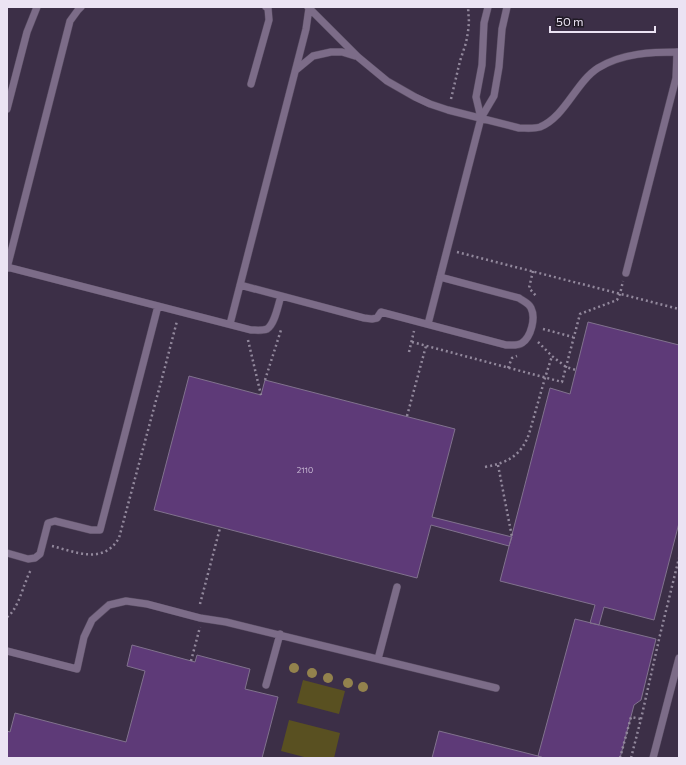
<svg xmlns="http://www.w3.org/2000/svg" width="686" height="765" font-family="Commissioner,sans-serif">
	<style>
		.green { fill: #595021 }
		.building { fill: #5e3a78; stroke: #81728e }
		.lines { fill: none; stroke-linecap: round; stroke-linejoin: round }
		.lane-casing { stroke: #574b60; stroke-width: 8 }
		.path { stroke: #92889c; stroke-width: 2.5; stroke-dasharray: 2 3; stroke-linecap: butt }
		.lane { stroke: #7c6c88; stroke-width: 7 }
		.tree { fill: #93824d }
		.labels { text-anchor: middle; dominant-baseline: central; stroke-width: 3; stroke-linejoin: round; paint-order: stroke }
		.number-label { font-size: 8px; fill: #c8b9d4 }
	</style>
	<rect width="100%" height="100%" fill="#3c2f47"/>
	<path class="green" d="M303 680 345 691 339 714 297 703Z
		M289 720 340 733 334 758H308L281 751Z"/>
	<path class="building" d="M588 322 679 345V523L654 620 604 607 599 625 590 623 595 605 500 581 550 388 570 394Z
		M189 376 261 395 265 380 455 429 432 517 512 537 509 546 431 525 417 578 154 510Z
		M575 619 656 639 641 700 634 705 620 758H544L538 756Z
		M132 645 195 662 197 655 250 669 245 689 278 697 262 758H7V731L10 732 15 713 126 742 145 671 127 666Z
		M439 731 538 756 544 758H432Z"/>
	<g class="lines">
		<defs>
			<path id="lane" d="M308 7 358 57 387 81 415 97 430 104 448 110 519 128C526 128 534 129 540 127 565 117 576 82 598 68 622 53 652 52 679 52
				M296 70 313 56 331 52H342L355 56
				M251 84 269 20 268 8 266 7
				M7 109 27 32 37 7
				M481 118 476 97 482 65 484 23 488 7
				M7 267 251 330C256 330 262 331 267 329 275 324 278 305 281 296
				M7 268 70 21 78 10 81 7
				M626 273 676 78 677 52
				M240 285 364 318 372 319 377 318 381 312 506 345C511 345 518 346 522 343 531 337 536 318 531 308 529 303 523 301 519 298L440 277
				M230 324 306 29 309 8
				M428 324 481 118 494 96 499 67 502 29 507 7
				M7 553 28 559 35 558 40 554 48 523 55 521 91 530H100L158 306
				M7 651 77 669 84 637 92 620 109 605 126 601 147 604 200 618 226 622 496 688
				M378 659 397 587
				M266 685 280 634
				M653 758 679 658"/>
		</defs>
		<use href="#lane" class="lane-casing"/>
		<path class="path" d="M451 99 460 61 466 43 468 32 469 22 468 7
			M457 252 679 309
			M533 271 529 288 537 297
			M543 329 573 337
			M248 340 261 395
			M412 342 562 382 580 314 617 300 620 294 623 281
			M538 342 552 356 566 367 576 370
			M409 352 414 331
			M508 368 512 358 517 356
			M265 380 281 330
			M407 416 426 346
			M498 465 512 537
			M485 467C507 463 521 456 529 434L545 378 552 356
			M52 546C76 552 103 565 119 538L165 367 177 321
			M200 604 220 528
			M7 617C15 612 21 595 24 586 27 580 28 573 32 569
			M191 661 200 627
			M620 758 631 717 641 719
			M631 758 641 719 660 635 679 558"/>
		<use href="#lane" class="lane"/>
	</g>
	<g class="tree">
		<circle cx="294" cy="668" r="5"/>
		<circle cx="312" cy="673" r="5"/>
		<circle cx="328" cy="678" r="5"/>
		<circle cx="348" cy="683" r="5"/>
		<circle cx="363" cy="687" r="5"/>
	</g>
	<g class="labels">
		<g class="number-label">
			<text x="305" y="470">2110</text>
		</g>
	</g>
	<rect width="686" height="765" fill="none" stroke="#ebe3f3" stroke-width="16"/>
	<path d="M550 26v6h105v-6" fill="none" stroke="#ebe3f3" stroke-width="2"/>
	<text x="556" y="26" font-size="12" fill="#ebe3f3" stroke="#201a25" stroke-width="3" paint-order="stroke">50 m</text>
</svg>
